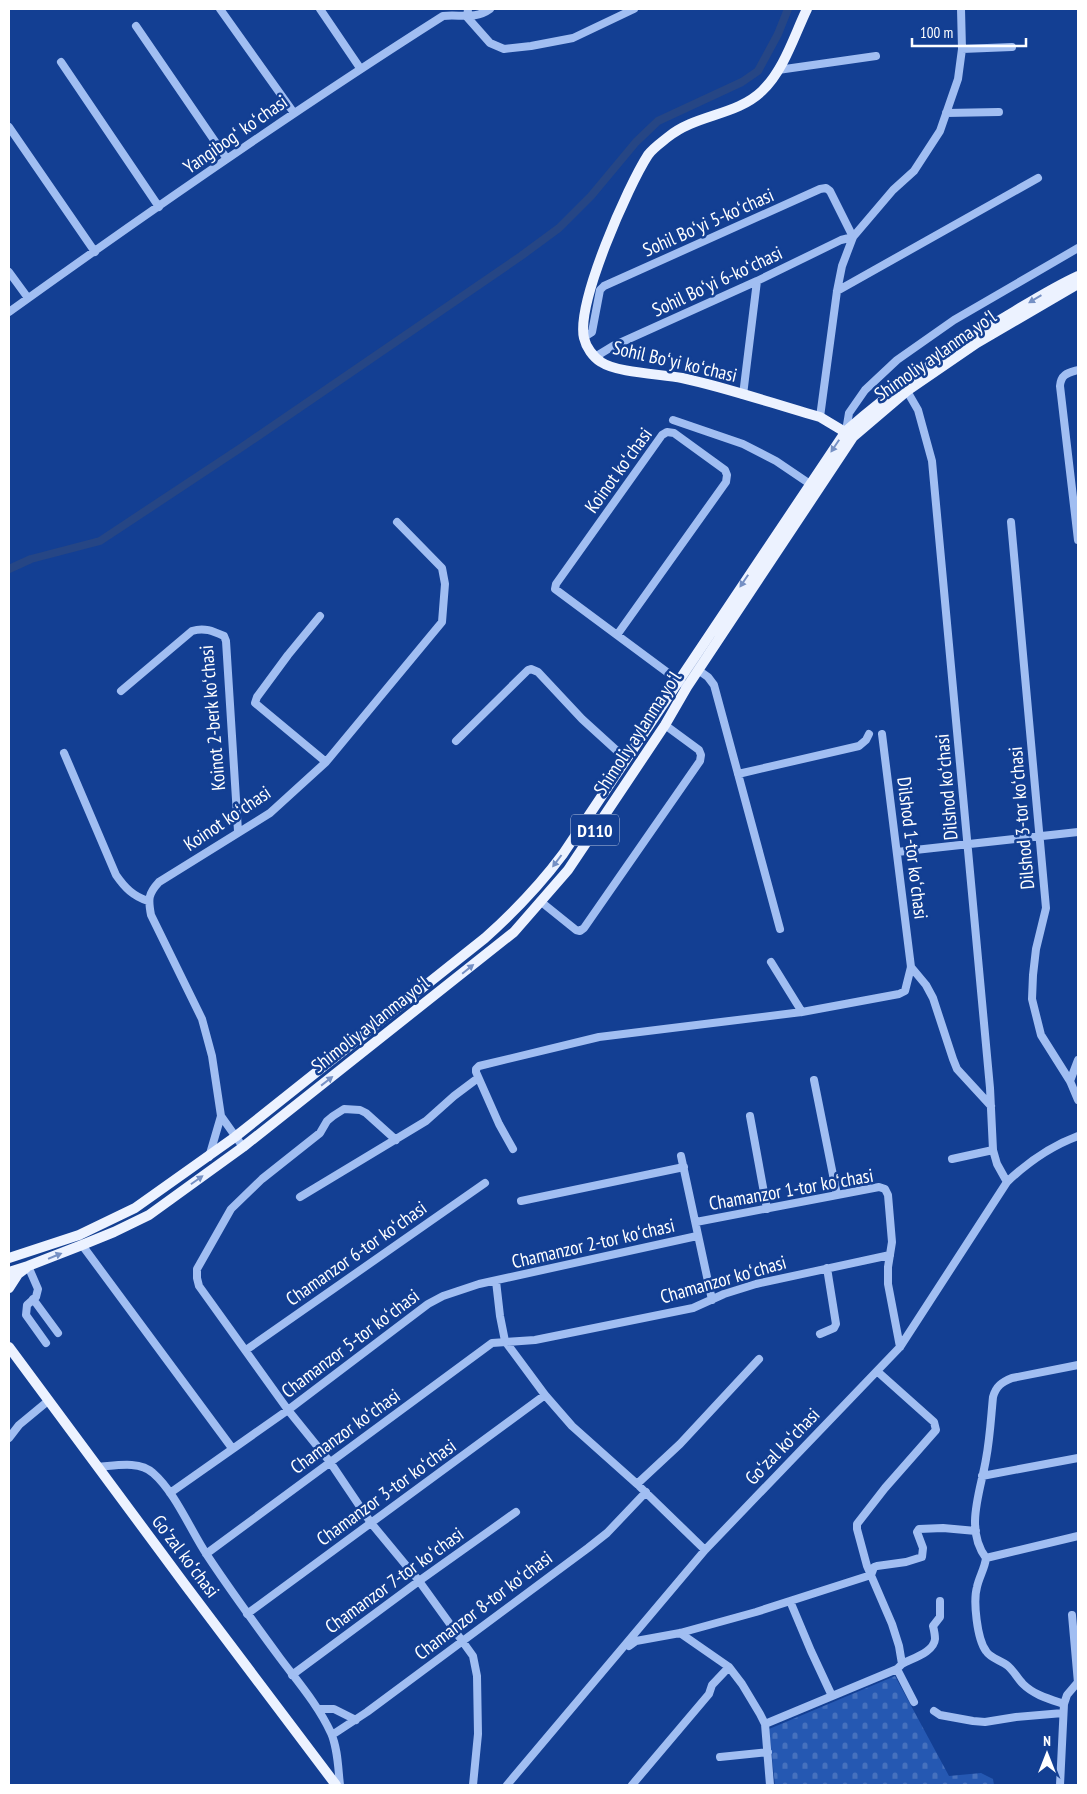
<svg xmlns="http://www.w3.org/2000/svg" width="1087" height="1794" font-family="'PT Sans Narrow',sans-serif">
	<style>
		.cemetery { fill: url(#cemetery-stones) }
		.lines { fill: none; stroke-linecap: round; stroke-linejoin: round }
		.canal { stroke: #264685; stroke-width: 8 }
		.minor { stroke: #a1bef2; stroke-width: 8 }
		.major { stroke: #ecf2ff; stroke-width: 10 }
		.oneway { fill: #7590c4 }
		.labels { text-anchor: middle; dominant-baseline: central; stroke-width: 5; stroke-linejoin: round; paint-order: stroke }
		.shield { fill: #133f93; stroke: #b8c5df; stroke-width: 1 }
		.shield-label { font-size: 18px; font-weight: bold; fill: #fff }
		.street-label { font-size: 19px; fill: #fff; stroke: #133f93 }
	</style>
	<defs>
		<pattern id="cemetery-stones" width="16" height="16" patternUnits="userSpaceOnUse" patternTransform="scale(1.25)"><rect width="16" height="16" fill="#2558b2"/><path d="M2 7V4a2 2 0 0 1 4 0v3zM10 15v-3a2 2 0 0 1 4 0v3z" fill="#4671be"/></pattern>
	</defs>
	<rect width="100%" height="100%" fill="#133f93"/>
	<path class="cemetery" d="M895 1676 949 1776 981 1773 993 1779 994 1785H775L769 1729Z"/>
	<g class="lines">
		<path class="canal" d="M9 569 31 559 100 541 242 447 521 256 559 228 591 196 636 142 658 121 742 82 758 71 778 34 788 9"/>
		<path class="minor" d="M220 9 294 113
			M320 9 360 68
			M468 9 467 17 490 43 504 49 531 46 573 38 634 9
			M136 26 227 159
			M962 49 1012 47
			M61 62 159 207
			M778 70 876 56
			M946 113 999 112
			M9 127 95 252
			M9 272 28 298
			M837 291 1038 178
			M9 312C151 210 295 110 443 16 460 14 475 20 490 9
			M584 337 592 332 600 290 604 286 820 189 826 188 830 191 853 237 841 240 757 281 613 346 595 357
			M1078 370C1068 373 1061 374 1060 386L1078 540
			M907 391 918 410 932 461 990 1088 993 1150 997 1164 1007 1182
			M743 395 757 281
			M820 417 837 291 842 266 853 237 893 190 914 171 940 131 958 79 962 49 961 9
			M673 420 743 444 776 461 810 484
			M846 431 849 413 865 390 897 360 954 320 1078 248
			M1011 522 1046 908 1036 949 1033 975 1032 999 1041 1035 1070 1081 1078 1100
			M320 616 288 655 257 697 255 703 326 762
			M617 635 726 482 727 475 725 470 674 433 667 432 662 435 556 584 555 589 687 687
			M698 670 708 677 714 685 780 929
			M121 691 192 631C204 627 213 631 224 636L226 641 238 831
			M456 741 528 670 531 669 538 672 582 719 626 759
			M64 753 116 875C125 888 133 896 148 901
			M738 774 859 746 866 740 869 734
			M897 852 1078 832
			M540 901 576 930 580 931 584 928 700 761 701 755 699 750 665 725
			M771 962 802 1012
			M911 967 926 985 933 998 953 1059 957 1069 991 1106
			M814 1080 837 1195
			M1070 1081 1078 1060
			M750 1116 767 1209
			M396 1140 366 1113 360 1110 344 1109 333 1116 327 1121 320 1133 262 1179 231 1209 197 1269V1278L199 1286 288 1410 330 1462 371 1523 419 1581 473 1656 477 1676 478 1734 473 1785
			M243 1147 221 1116 212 1056 202 1019 151 915C148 899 148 894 159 882L270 813 326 762 442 622 445 584 442 568 397 522
			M513 1149 499 1124 476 1072V1069L479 1066 599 1037 802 1012 899 994 905 991 911 967 882 734
			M681 1156 712 1300
			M209 1157 221 1116
			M952 1159 993 1150
			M300 1197 426 1121 454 1096 478 1078
			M521 1201 684 1167
			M696 1222 879 1187 885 1189 888 1195 892 1242 888 1267V1284L900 1347
			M82 1245 232 1448
			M28 1266 38 1289 36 1297 27 1305 26 1315 46 1343
			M496 1281 500 1316 505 1341 545 1395 572 1426 637 1484 705 1550
			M33 1299 58 1333
			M820 1334 834 1328 836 1324 827 1268
			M246 1350 485 1183
			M9 1438 19 1425 48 1401
			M98 1467C114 1466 139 1460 153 1473 175 1492 191 1531 207 1555 230 1590 255 1624 280 1658 298 1682 318 1705 331 1733 338 1749 338 1768 340 1785
			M982 1476 1078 1458
			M637 1484 680 1444 759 1359
			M170 1493 288 1410 428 1304 443 1296 479 1284 697 1236
			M206 1554 492 1343 535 1340 693 1308 724 1294 756 1284 890 1255
			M986 1558 1078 1536
			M871 1575 874 1567 877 1566 906 1562 922 1557 923 1548 917 1532 919 1529 943 1528 976 1531
			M790 1601 811 1651 832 1696
			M247 1614 545 1395
			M1072 1615 1078 1683
			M680 1633 729 1667 742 1684 760 1714 765 1724 770 1785
			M629 1646 636 1641 680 1633 756 1612 871 1575
			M902 1664C913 1658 934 1652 935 1639 935 1635 934 1630 933 1626L940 1617V1601
			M897 1669 914 1702
			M292 1675 419 1581 516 1512
			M1064 1704C1049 1699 1034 1695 1023 1684 1017 1678 1014 1671 1008 1666 1001 1660 991 1659 986 1651 977 1639 973 1601 977 1587 979 1577 985 1568 986 1558 964 1529 981 1490 986 1459 990 1438 991 1417 993 1397 996 1386 1002 1382 1012 1378L1078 1365
			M318 1709H334L356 1720
			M934 1711 940 1715 973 1721 985 1722 1016 1717 1063 1713
			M765 1724 897 1669 902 1664 899 1646 892 1624 867 1566 857 1529V1524L885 1488 936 1430 934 1422 878 1372
			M332 1735 367 1712 588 1548 607 1533 646 1492
			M720 1757 768 1752
			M507 1785 705 1550 900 1347 1007 1182C1028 1162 1051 1146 1078 1136
			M632 1785 709 1694 712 1685 729 1667
			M1060 1785 1064 1704 1067 1695 1078 1682"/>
		<path class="major" d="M807 9C794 36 784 70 762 91 736 116 696 114 668 137 662 142 653 148 648 155 628 186 576 303 584 338 586 347 593 357 601 362 617 373 661 374 682 378 724 387 765 401 806 413L820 417 850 435
			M9 1258 79 1235 135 1208 235 1137 485 938C514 912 540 885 563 854L846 431C898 385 955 346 1015 311 1035 299 1056 286 1078 276
			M9 1272 28 1266 82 1245 114 1232 149 1215 243 1147 514 932 568 870 665 725 687 687 853 437 907 391 977 343 1078 284
			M9 1288 18 1274 26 1268
			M9 1347 186 1586 336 1785"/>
	</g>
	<defs><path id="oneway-solid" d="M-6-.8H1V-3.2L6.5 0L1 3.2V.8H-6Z" transform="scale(1.25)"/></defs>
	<g class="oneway">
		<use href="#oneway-solid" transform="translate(1035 299) rotate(149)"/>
		<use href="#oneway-solid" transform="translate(835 446) rotate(124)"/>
		<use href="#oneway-solid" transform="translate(744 581) rotate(124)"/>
		<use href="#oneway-solid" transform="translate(557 861) rotate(127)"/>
		<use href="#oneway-solid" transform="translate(468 969) rotate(-39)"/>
		<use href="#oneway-solid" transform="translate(327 1081) rotate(-38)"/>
		<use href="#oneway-solid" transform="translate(197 1180) rotate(-35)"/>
		<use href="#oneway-solid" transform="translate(55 1256) rotate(-22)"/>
	</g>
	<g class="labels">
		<rect class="shield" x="571" y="814.5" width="48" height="31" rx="4"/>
		<g class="shield-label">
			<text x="595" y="830">D110</text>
		</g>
		<g class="street-label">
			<text transform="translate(235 134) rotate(-35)">Yangibogʻ koʻchasi</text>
			<text transform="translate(708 222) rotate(-24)">Sohil Boʻyi 5-koʻchasi</text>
			<text transform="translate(717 281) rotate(-25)">Sohil Boʻyi 6-koʻchasi</text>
			<text transform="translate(935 355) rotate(-35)">Shimoliy aylanma yoʻl</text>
			<text transform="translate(675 361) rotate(13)">Sohil Boʻyi koʻchasi</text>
			<text transform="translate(618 470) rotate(-54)">Koinot koʻchasi</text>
			<text transform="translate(212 718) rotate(-95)">Koinot 2-berk koʻchasi</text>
			<text transform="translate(637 733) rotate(-57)">Shimoliy aylanma yoʻl</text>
			<text transform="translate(946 787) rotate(-95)">Dilshod koʻchasi</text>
			<text transform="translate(227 818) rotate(-34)">Koinot koʻchasi</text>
			<text transform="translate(1021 818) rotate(-95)">Dilshod 3-tor koʻchasi</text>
			<text transform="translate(913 848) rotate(83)">Dilshod 1-tor koʻchasi</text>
			<text transform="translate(370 1024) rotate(-38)">Shimoliy aylanma yoʻl</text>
			<text transform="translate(791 1189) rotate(-10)">Chamanzor 1-tor koʻchasi</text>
			<text transform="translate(593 1243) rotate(-13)">Chamanzor 2-tor koʻchasi</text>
			<text transform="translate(356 1253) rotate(-35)">Chamanzor 6-tor koʻchasi</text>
			<text transform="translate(723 1279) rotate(-16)">Chamanzor koʻchasi</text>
			<text transform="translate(350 1343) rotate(-37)">Chamanzor 5-tor koʻchasi</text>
			<text transform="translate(345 1431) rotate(-36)">Chamanzor koʻchasi</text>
			<text transform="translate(782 1446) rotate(-46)">Goʻzal koʻchasi</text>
			<text transform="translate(386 1492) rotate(-36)">Chamanzor 3-tor koʻchasi</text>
			<text transform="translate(186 1556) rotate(53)">Goʻzal koʻchasi</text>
			<text transform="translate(394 1580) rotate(-36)">Chamanzor 7-tor koʻchasi</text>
			<text transform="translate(483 1605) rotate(-37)">Chamanzor 8-tor koʻchasi</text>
		</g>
	</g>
	<rect width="1087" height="1794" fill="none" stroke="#ffffff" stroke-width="20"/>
	<g transform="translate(1047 1754)" stroke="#133f93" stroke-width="4" paint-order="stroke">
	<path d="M0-4L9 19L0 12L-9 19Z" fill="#ffffff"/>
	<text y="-8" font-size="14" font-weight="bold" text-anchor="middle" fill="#ffffff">N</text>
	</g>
	<path d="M912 38v8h114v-8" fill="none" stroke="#ffffff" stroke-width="2.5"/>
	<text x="920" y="38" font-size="15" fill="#ffffff" stroke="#133f93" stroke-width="4" paint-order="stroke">100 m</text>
</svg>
